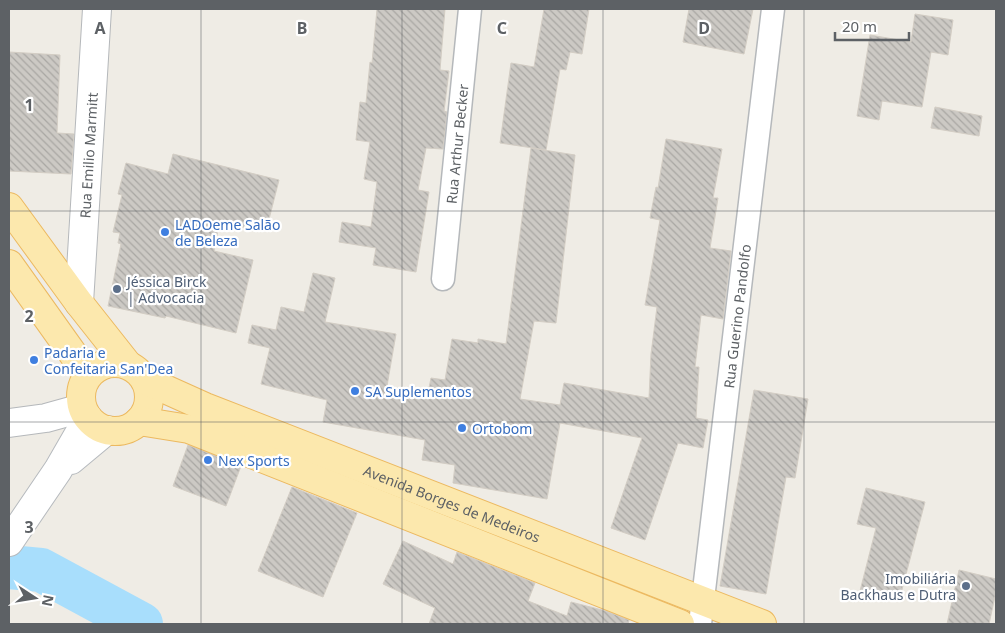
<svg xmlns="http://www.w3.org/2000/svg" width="1005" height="633" font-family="'Noto Sans',sans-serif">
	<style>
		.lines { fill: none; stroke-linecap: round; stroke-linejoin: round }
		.river { stroke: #a8defc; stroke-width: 44 }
		.building { fill: url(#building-back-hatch); stroke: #d3cdc4 }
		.minor-casing { stroke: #b5b8bb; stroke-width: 25 }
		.tertiary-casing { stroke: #b5b8bb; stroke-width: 30 }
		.secondary-casing { stroke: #b6babe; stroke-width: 30 }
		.primary-casing { stroke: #ecb960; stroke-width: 30 }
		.minor { stroke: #fff; stroke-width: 22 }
		.tertiary { stroke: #fff; stroke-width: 28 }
		.secondary { stroke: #fff; stroke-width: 28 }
		.primary { stroke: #fce8ad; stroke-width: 28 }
		.grid { fill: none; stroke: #5d6165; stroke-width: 1; stroke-opacity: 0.55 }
		.shop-dot { fill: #3f7fe0; stroke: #fff; stroke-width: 2 }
		.service-dot { fill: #5c6f8a; stroke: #fff; stroke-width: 2 }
		.labels { text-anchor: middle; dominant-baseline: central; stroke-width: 4.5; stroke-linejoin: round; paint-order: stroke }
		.street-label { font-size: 14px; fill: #5d6165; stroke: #fff }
		.shop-label { font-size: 14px; fill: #366cbe; stroke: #fff; text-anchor: start }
		.service-label { font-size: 14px; fill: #4e5e75; stroke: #fff; text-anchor: start }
		.grid-label { font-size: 16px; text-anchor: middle; font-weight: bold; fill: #5d6165; stroke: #fff; stroke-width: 4.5; stroke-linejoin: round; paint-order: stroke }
	</style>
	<defs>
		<pattern id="building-back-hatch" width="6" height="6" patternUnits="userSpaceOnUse" patternTransform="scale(1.25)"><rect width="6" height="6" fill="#ccc9c4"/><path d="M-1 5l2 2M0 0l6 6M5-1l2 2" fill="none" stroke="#a9a7a3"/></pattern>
	</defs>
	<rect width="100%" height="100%" fill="#efece5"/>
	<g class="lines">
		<path class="river" d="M9 567 41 570 141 624"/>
	</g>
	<path class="building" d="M377 9H445L440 70 449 71 444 111 447 112 443 149 426 148 418 190 429 192 416 272 373 265 376 248 339 242 342 222 371 227 377 182 364 179 370 142 356 140 360 102 366 103 370 62 372 63Z
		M544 9H589L582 54 570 52 566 70 560 69 546 150 500 143 511 63 534 67Z
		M689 9H753L744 54 683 42Z
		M915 14 953 20 948 55 931 52 922 107 882 101 879 120 857 116 870 35 911 42Z
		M9 52 60 55 57 133 74 134 71 174 9 171Z
		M935 107 982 116 979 136 931 128Z
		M666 139 722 149 713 198H718L710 248 731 251 723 319 701 315 695 367H699L696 418 708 420 703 448 678 443 645 540 611 528 642 438 560 423 547 499 453 483 455 465 422 460 425 440 323 422 327 400 261 384 270 348 248 343 252 325 276 330 281 307 304 312 313 273 335 278 325 322 396 334 387 386 428 393 431 378 445 380 452 339 478 343V339L506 344 531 148 575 155 556 323 534 321 520 399 560 405 564 383 649 398 651 354 657 307 645 305 660 220 650 218 656 187 658 188Z
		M173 154 279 180 266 231 219 224 214 251 253 260 236 333 166 316 165 318 108 306 121 244 118 243 120 233 113 232 122 195 118 194 126 163 168 174Z
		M754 390 808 399 795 478 786 477 766 594 720 586Z
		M188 445 241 466 226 506 173 486Z
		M292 487 357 513 323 597 258 571Z
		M866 488 925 502 899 601 860 591 876 528 857 524Z
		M403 541 453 564 457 552 535 583 528 601 567 616 571 602 606 611 629 620 628 624H429L435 608 383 584Z
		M959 570 996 579V592L989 624H947Z"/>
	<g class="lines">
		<defs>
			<g id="minor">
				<path id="s1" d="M443 279 470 9"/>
				<path id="s2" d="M700 624 773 9"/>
			</g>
			<g id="tertiary">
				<path id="s3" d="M79 303 97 9"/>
				<path d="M9 423 46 418 82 408"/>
			</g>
			<path id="secondary" d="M71 460 107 430
				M9 542 58 470 88 418"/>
			<g id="primary">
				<path d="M9 207 79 303 128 365"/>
				<path d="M9 264 88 375"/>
				<circle cx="115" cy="397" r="34"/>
				<path id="s4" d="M145 380 205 407 762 624"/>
				<path d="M139 421 189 429 680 624"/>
			</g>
		</defs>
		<use href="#minor" class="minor-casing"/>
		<use href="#tertiary" class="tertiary-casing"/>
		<use href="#secondary" class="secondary-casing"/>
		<use href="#primary" class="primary-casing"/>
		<use href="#minor" class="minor"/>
		<use href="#tertiary" class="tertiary"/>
		<use href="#secondary" class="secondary"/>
		<use href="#primary" class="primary"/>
	</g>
	<path class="grid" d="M201 9V624M402 9V624M603 9V624M804 9V624M9 211H996M9 422H996"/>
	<g class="shop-dot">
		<circle cx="165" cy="232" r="5"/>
		<circle cx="34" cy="360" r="5"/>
		<circle cx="355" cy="391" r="5"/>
		<circle cx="462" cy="428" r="5"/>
		<circle cx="208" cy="460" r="5"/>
	</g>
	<g class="service-dot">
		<circle cx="117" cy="289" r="5"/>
		<circle cx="966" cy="586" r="5"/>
	</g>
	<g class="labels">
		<g class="street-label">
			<text stroke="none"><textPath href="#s1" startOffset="136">Rua Arthur Becker</textPath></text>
			<text stroke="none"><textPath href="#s3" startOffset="148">Rua Emilio Marmitt</textPath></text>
			<text stroke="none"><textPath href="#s2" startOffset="310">Rua Guerino Pandolfo</textPath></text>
			<text stroke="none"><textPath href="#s4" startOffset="331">Avenida Borges de Medeiros</textPath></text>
		</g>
		<g class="shop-label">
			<text x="175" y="224">LADOeme Salão<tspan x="175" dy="16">de Beleza</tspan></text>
			<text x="44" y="352">Padaria e<tspan x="44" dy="16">Confeitaria San'Dea</tspan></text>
			<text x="365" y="391">SA Suplementos</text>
			<text x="472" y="428">Ortobom</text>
			<text x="218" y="460">Nex Sports</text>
		</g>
		<g class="service-label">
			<text x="127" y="281">Jéssica Birck<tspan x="127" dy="16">| Advocacia</tspan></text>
			<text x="956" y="578" text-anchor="end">Imobiliária<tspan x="956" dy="16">Backhaus e Dutra</tspan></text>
		</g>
	</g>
	<g class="grid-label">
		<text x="100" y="34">A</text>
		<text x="302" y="34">B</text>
		<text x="502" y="34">C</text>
		<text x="704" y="34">D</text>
		<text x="29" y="111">1</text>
		<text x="29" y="322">2</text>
		<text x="29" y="533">3</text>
	</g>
	<rect width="1005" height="633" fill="none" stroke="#5d6165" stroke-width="20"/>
	<g transform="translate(35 598) rotate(102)" stroke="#ffffff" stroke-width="4" paint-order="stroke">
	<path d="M0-4L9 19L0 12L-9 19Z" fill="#5d6165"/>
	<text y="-8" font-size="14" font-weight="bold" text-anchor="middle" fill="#5d6165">N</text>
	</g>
	<path d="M835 32v8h74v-8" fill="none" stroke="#5d6165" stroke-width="2.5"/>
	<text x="842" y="32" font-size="15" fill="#5d6165" stroke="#ffffff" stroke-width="4" paint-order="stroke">20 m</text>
</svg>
